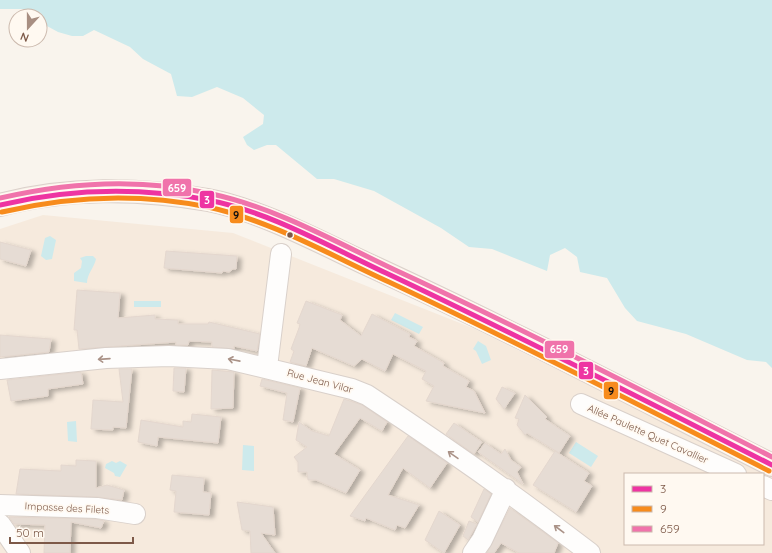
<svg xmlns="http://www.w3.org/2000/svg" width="772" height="553" font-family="Quicksand,sans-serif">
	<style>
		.residential { fill: #f6eadd; fill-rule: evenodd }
		.water { fill: #cdeaec }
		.building { fill: #e6dcd4; stroke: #e4d7ce; filter: url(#shadow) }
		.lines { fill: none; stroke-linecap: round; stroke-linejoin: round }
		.minor-casing { stroke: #d9d0ca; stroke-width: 22 }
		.major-casing { stroke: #dbd0ca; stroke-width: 24 }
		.minor { stroke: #fefdfc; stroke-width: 20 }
		.major { stroke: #f4eee6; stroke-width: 22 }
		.bus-1-casing { stroke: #fff9f1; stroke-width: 8 }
		.bus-2-casing { stroke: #fff9f1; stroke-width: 8 }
		.bus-3-casing { stroke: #fff9f1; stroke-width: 8 }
		.bus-1 { stroke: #ee34a2; stroke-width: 5 }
		.bus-2 { stroke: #f78b1c; stroke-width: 5 }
		.bus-3 { stroke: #f073ab; stroke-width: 5 }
		.oneway { stroke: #aa9287 }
		.bus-dot { fill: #7d5948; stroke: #fff9f1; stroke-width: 1.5 }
		.labels { text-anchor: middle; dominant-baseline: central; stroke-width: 3.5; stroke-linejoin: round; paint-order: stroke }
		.street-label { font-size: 10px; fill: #7d5948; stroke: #fff9f1 }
		.line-badge { stroke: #fff9f1; stroke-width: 1.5 }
		.badge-label { font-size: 11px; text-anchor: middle; font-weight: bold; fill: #fff }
		.pale-badge-label { font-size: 11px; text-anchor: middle; font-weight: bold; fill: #111 }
	</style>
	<defs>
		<filter id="shadow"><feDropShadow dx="4.5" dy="2.5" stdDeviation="2" flood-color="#0004"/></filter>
	</defs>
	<rect width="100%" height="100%" fill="#f9f4ed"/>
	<path class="residential" d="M43 215 233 233 475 329 772 475V553H0V229ZM625 474H763V544H625Z"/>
	<path class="water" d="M0 0H772V368L766 362 747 360 686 334 637 321 625 308 607 278 580 272 577 257 565 248 550 255 547 271 492 249 469 247 441 228 374 191 334 179H317L276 145H267L254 150 247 145 243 137 263 124 264 115 243 98 217 87 192 97 177 96 171 74 143 59 130 47 94 30 83 36H72L58 32 47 26 41 13 22 9H0Z
		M50 236 56 240 52 259 46 260 41 256 45 238Z
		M86 256H93L96 259C94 268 87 274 87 283L74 281V273L81 268 82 261 80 258Z
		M134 301H161V307H134Z
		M395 313 423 327 419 334 391 320Z
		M478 341 486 346 491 360 482 364 476 351 473 349Z
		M76 421 77 442 68 441 67 422Z
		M576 442 598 456 591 467 569 453Z
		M243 445 254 446V471L242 470Z
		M112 461 116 463 120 461 127 465 120 477 115 476 114 473 105 468 106 464Z"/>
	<path class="building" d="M0 242 31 250 26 266 0 259Z
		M166 251 237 256 236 269H233L229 272 223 271 222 273 164 268Z
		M77 290 120 293 118 318 155 315V319L178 320V324H208L209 322 260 334 257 351 234 346V349L212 347V342L189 341 188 345H176V342L79 349 77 330H74Z
		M306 301 342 315 340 320 361 336 372 314 410 334 409 337 417 341 414 346 444 363 443 366 469 381 466 387 474 391 485 413 426 401 434 386 422 379 426 371 393 354 385 371 362 359 354 366 312 348 306 366 290 362 294 351 291 349 299 328 300 324 297 323Z
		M0 335 51 339 49 352 0 357Z
		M174 368H186L184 392 173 391Z
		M119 369H132L126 428 113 427V430L91 429 93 400 123 402Z
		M212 370 234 372 233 408 211 409Z
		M81 372 83 384 48 389V396L11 401 7 380Z
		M262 379 300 388 293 422 283 420 287 393 260 386Z
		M502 387 515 393 504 409 496 399Z
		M525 395 547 417 545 419 570 436 559 453 527 433 525 435 517 425 519 419 515 418Z
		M344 399 362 405 387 422 382 431 360 418 334 454 360 470 346 493 316 480H308L307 472H298V462L294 457 307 447 296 440 299 422 312 431 329 436Z
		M192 414 221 417 218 443 158 437 157 446 138 442 141 420 183 427V421L191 422Z
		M454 423 482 442 474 454 446 434Z
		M408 436 447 463 430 488 403 468 388 495 419 505 405 528 397 525 395 530 366 518 365 521 350 516Z
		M485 443 501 454 505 449 511 460 521 467 517 472 523 484 478 452Z
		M555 451 589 473 584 481 592 486 576 512 533 485Z
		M76 460 96 461V488L107 485 124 490 122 500 97 497 16 494 20 469 61 471V465L76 466Z
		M172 475 204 478 203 492 211 493 209 515 174 512 176 491 170 490Z
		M484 489 491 494 478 522 471 517Z
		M237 502 273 507 275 535 261 533 275 553H251L250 531 242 530Z
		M510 508 558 543 554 553H519L501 543 494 553H487Z
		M439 511 460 525 444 553 425 540Z
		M9 517 96 519 104 521 101 528 71 522 70 553H44L45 525 14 524Z
		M469 521 477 524 468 540 463 536Z"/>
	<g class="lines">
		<defs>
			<path id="minor" d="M267 367 281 254
				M0 369 106 358 169 356 228 359 352 389 367 395C443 445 518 498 590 553
				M581 404 736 474
				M763 486 772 490
				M0 505 97 508 135 514
				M0 524 20 553
				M473 553 482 540 506 489"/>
			<path id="major" d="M0 205C66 187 140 188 208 200 261 210 321 243 371 266 506 328 639 398 772 465"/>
		</defs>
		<use href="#minor" class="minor-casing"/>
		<use href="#major" class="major-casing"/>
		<use href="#minor" class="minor"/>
		<use href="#major" class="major"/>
		<defs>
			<path id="bus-1" d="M0 205C68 189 139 187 208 200 270 212 328 246 386 273 516 334 644 400 772 465"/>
			<path id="bus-2" d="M2 212C69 196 140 193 208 207 272 221 330 255 389 282 517 342 643 407 769 471"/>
			<path id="bus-3" d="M0 198C69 182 143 178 212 194 276 208 334 241 393 269 521 328 646 393 772 457"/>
		</defs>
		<use href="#bus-1" class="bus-1-casing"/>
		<use href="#bus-2" class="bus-2-casing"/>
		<use href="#bus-3" class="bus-3-casing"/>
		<use href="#bus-1" class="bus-1"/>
		<use href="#bus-2" class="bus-2"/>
		<use href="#bus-3" class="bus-3"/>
	</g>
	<defs><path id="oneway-shaft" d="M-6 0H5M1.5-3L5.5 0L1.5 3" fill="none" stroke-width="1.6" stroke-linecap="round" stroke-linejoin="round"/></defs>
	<g class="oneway">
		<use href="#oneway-shaft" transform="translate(104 359) rotate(176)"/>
		<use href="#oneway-shaft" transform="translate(234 360) rotate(-169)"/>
		<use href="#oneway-shaft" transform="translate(453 455) rotate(-145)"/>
		<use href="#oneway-shaft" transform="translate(559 529) rotate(-143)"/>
	</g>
	<circle class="bus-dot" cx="290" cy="235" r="3.5"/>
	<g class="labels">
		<g class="street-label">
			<text transform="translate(320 381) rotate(15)">Rue Jean Vilar</text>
			<text transform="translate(648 434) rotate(24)">Allée Paulette Quet Cavallier</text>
			<text transform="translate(67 508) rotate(3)">Impasse des Filets</text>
		</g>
	</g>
	<g class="line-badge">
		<rect x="162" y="178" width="30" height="19" rx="4" fill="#f073ab"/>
		<rect x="199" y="190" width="16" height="19" rx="4" fill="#ee34a2"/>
		<rect x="229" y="205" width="15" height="19" rx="4" fill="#f78b1c"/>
		<rect x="544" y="340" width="31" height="19" rx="4" fill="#f073ab"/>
		<rect x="578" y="361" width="16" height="19" rx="4" fill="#ee34a2"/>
		<rect x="603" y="381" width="16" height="19" rx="4" fill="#f78b1c"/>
	</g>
	<g class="badge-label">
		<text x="177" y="192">659</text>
		<text x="207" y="204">3</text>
		<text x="559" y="353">659</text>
		<text x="586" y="375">3</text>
	</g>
	<g class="pale-badge-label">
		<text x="236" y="219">9</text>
		<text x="611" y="395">9</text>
	</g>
	<rect x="624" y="473" width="140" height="72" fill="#fff9f1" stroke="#cbb9ad"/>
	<rect x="632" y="486" width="20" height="6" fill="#ee34a2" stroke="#cbb9ad"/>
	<text x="660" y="493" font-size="12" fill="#7d5948">3</text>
	<rect x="632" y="506" width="20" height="6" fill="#f78b1c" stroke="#cbb9ad"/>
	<text x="660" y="513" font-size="12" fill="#7d5948">9</text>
	<rect x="632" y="526" width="20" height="6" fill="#f073ab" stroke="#cbb9ad"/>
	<text x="660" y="533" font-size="12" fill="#7d5948">659</text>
	<g transform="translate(28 28) rotate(201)"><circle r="19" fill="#fff9f1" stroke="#cbb9ad"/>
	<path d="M0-3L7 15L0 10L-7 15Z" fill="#a88f82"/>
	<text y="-6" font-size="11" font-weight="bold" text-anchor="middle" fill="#7d5948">N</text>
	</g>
	<path d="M10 537v6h123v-6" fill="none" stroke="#7d5948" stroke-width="2"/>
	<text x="16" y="537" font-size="12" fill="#7d5948" stroke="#fff9f1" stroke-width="3" paint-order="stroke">50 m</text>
</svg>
